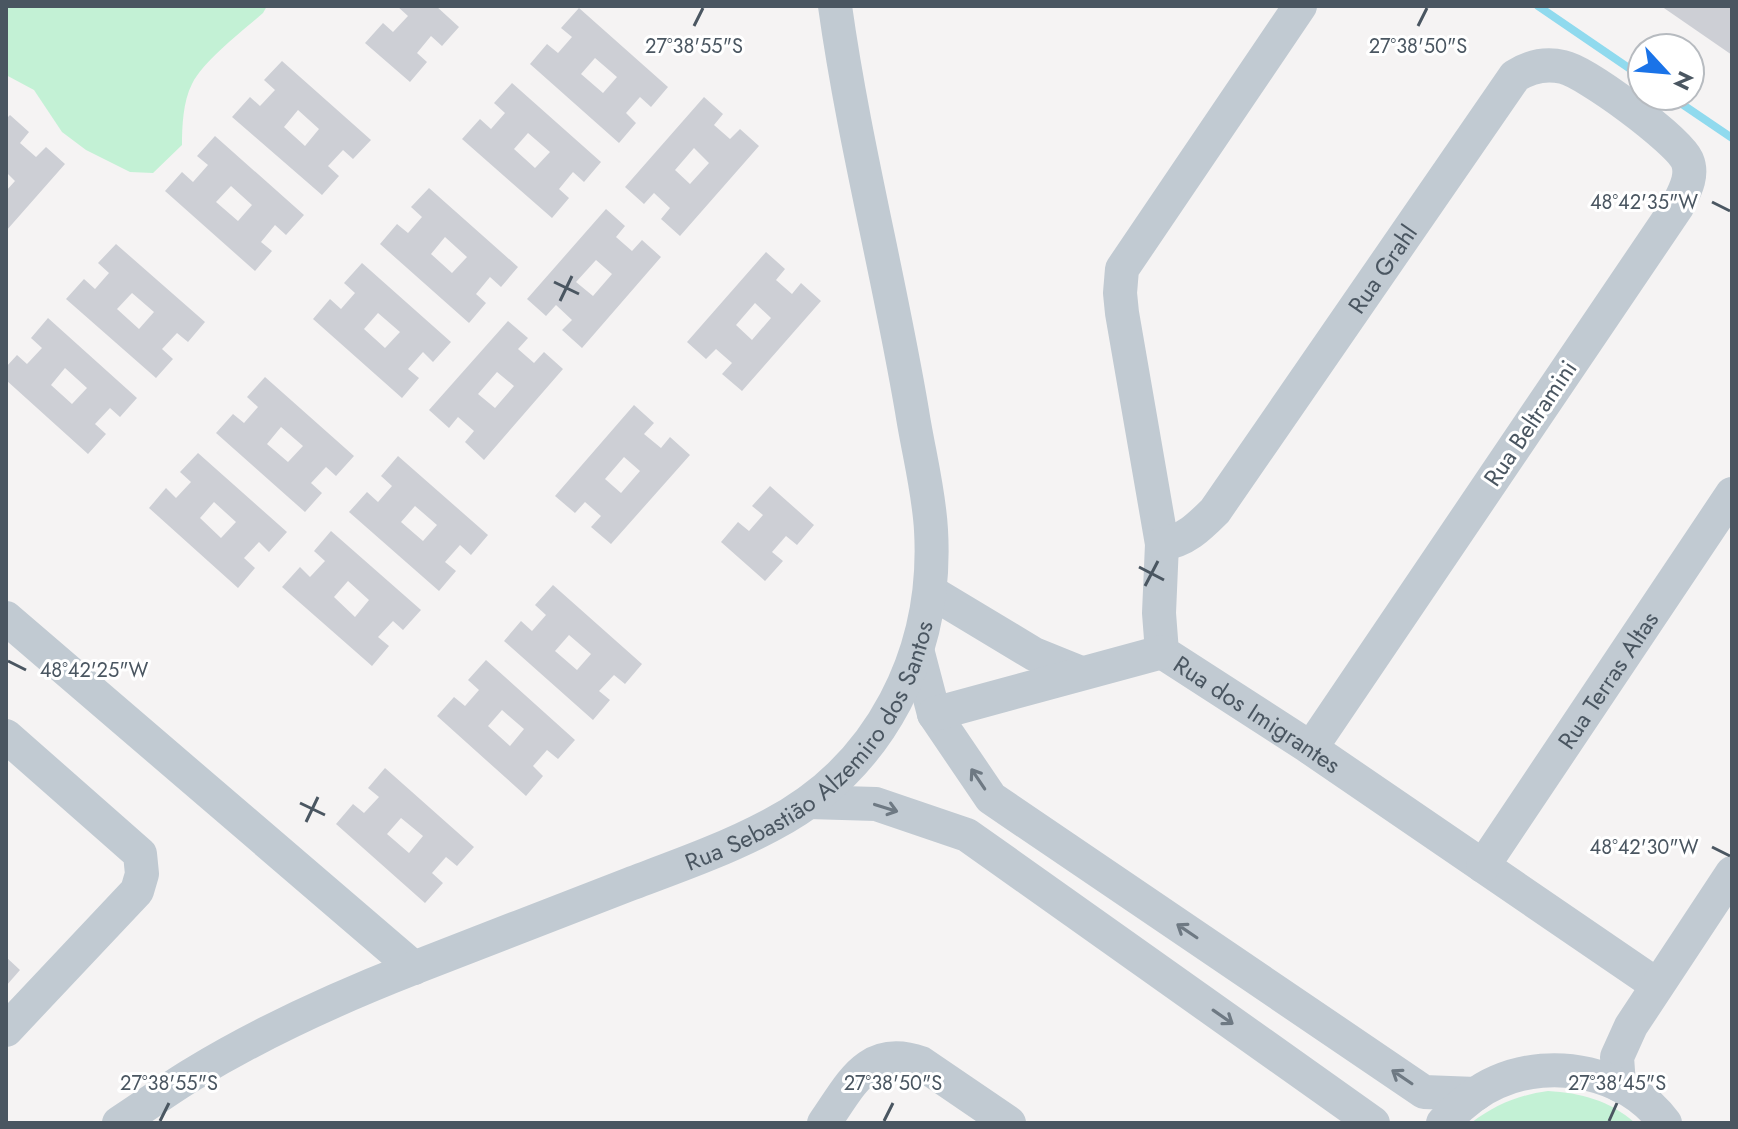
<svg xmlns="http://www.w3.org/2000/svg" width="1738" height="1129" font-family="Jost,sans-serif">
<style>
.green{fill:#c3f1d5}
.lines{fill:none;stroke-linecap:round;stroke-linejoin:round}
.stream{stroke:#90daee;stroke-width:8}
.building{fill:#cdcfd5;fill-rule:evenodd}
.minor{stroke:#c1cad2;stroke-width:34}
.oneway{stroke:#6e7983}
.ticks{fill:none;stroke:#4a5661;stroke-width:3}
.labels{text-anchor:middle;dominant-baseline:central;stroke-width:6;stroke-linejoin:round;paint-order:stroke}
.street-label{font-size:24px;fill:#4a5661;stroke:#fff}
.ticks-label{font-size:20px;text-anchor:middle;fill:#4a5661;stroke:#fff;stroke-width:6;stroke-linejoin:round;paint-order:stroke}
</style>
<rect width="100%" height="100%" fill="#f5f3f3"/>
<path class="green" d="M6 6H267L263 13C243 31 204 60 192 84 183 101 182 127 182 145L153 173 130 172 86 150 62 132 34 90 6 75Z
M1548 1091C1581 1093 1609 1100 1635 1123H1471C1495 1105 1518 1095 1548 1091Z"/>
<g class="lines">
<path class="stream" d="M1538 6 1642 77
M1670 96 1732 138"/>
</g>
<path class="building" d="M397 6H436L459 27 442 46 431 36 417 53 427 62 410 82 365 43 383 23 393 32 408 16Z
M1661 6H1732V55Z
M579 8 668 87 651 107 640 97 626 113 636 123 619 143 530 64 547 44 558 53 572 37 561 28ZM595 58 617 77 603 93 581 74Z
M282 61 371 140 353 159 343 150 328 166 339 176 322 195 232 117 250 97 260 106 275 90 264 80ZM298 110 319 129 305 146 284 127Z
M512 83 601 162 584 182 573 172 559 189 569 198 552 218 462 139 480 119 491 129 505 113 494 103ZM528 133 550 152 535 168 514 149Z
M704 97 723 114 714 125 730 139 740 129 759 146 680 236 661 219 670 208 654 193 644 204 625 187ZM694 148 709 163 690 184 675 170Z
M10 115 29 132 20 143 36 157 46 147 65 164 6 231V191L15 181 6 172V119Z
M215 136 304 215 286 235 275 225 261 242 272 251 255 271 165 191 182 172 193 182 208 165 197 156ZM231 186 252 205 238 221 216 202Z
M429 188 518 267 501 287 490 277 476 294 486 303 469 323 380 244 397 224 408 233 422 217 411 207ZM445 237 467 257 452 273 431 254Z
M606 209 625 226 616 237 632 251 642 240 661 257 582 348 562 330 572 320 556 305 546 316 527 299ZM596 260 612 274 593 296 576 282Z
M116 244 205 322 188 342 177 333 162 349 173 359 156 378 66 299 84 279 95 289 109 273 98 263ZM132 293 154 312 139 329 117 309Z
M766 252 785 269 776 280 792 294 801 283 821 301 742 391 722 374 732 363 716 349 706 359 687 342ZM755 303 771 318 752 340 736 325Z
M362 263 451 342 433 362 423 352 408 369 419 378 402 398 313 319 330 299 341 309 355 293 344 283ZM378 313 400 332 385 348 364 329Z
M48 318 137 398 120 417 110 408 95 424 106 434 88 454 6 380V367L17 355 27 364 42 348 31 338ZM65 368 87 388 72 404 51 385Z
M508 321 528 338 518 349 534 363 544 352 563 369 484 460 465 442 474 431 458 417 449 428 429 410ZM497 372 514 386 495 408 478 394Z
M265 377 354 456 336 476 326 467 311 483 322 493 305 512 216 433 233 414 244 423 258 407 247 397ZM281 427 303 446 288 462 267 444Z
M634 405 654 423 644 434 661 448 670 437 690 455 611 544 591 527 601 516 585 502 575 513 555 496ZM624 457 640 471 621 493 605 479Z
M198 453 287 532 269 552 259 542 244 558 255 568 238 588 149 508 166 488 176 498 191 482 180 472ZM214 502 236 522 221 538 200 518Z
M398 456 488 535 471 555 460 545 445 562 456 571 439 591 349 512 367 492 378 502 392 486 381 476ZM415 506 437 525 423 541 401 522Z
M770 486 814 525 797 545 786 536 772 552 783 561 765 581 721 542 738 522 749 531 763 515 752 506Z
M331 531 421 610 403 630 393 621 378 637 389 646 372 666 282 587 300 567 310 577 325 561 314 551ZM348 581 369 600 355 617 334 597Z
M553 585 642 664 625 684 614 675 599 691 610 700 593 720 504 641 521 621 532 631 546 615 535 605ZM569 635 591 654 577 670 555 651Z
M486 660 575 740 558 759 547 750 533 766 543 776 526 796 437 716 454 697 465 706 479 690 468 680ZM502 710 524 729 510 746 488 726Z
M385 768 474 847 457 866 446 857 432 873 443 883 425 903 336 824 353 804 364 813 379 797 368 788ZM401 818 423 836 409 853 387 834Z
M6 957 20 970 6 986Z"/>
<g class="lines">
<g class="minor">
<path id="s1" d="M1300 6 1122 269 1120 293 1122 313 1162 544 1159 613 1162 652 1306 745 1657 985"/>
<path id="s2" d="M1162 544C1185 541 1199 527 1215 511L1515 76C1529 67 1546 63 1563 67 1586 72 1677 139 1687 160 1694 176 1684 192 1677 207L1311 748"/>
<path d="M931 592 1034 654 1081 673"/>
<path d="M6 618 414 968"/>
<path d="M918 653 934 714 991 798 1424 1092 1476 1094"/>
<path d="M934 714 1162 652"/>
<path d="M6 736 140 854 142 874 137 891 6 1030"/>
<path d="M809 802 876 804 967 835 1373 1123"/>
<path id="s3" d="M1483 866 1732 494"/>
<path d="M1619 1085 1617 1057 1631 1026 1732 873"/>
<path id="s4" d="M119 1123C144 1107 168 1089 193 1074 262 1032 337 998 411 969 484 940 557 913 630 884 678 866 726 849 771 825 882 767 938 652 931 530 929 491 918 450 912 411 889 275 854 142 835 6"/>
<path d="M824 1123C851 1085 867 1044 921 1063L1009 1123"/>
<path d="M1443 1123C1459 1106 1476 1091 1497 1082 1553 1057 1628 1072 1665 1123"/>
</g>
</g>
<defs><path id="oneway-shaft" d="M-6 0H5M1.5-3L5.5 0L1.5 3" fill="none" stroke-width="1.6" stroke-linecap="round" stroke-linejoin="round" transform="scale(2)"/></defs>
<g class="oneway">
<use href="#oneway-shaft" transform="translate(978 779) rotate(-124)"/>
<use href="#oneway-shaft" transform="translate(886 808) rotate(17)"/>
<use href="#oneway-shaft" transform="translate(1187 931) rotate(-146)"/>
<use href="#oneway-shaft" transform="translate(1223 1017) rotate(35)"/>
<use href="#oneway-shaft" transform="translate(1402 1077) rotate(-146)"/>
</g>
<path class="ticks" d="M694 26 703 8M1418 26 1427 8M1712 202 1730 211M554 282 579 294M560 301 572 276M1139 567 1164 580M1145 586 1158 561M8 661 26 670M300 803 325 815M306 822 318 797M1712 847 1730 856M160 1121 169 1103M884 1121 893 1103M1609 1121 1617 1103"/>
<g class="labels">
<g class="street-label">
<text stroke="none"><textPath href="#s2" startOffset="358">Rua Grahl</textPath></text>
<text transform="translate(1530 423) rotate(-56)">Rua Beltramini</text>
<text stroke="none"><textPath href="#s3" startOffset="224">Rua Terras Altas</textPath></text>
<text stroke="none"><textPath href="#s1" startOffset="818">Rua dos Imigrantes</textPath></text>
<text stroke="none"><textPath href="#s4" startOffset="804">Rua Sebastião Alzemiro dos Santos</textPath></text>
</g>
</g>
<g class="ticks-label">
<text x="694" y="53">27°38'55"S</text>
<text x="1418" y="53">27°38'50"S</text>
<text x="1644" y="209">48°42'35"W</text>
<text x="94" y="677">48°42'25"W</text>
<text x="1644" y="854">48°42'30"W</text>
<text x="169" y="1090">27°38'55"S</text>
<text x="893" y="1090">27°38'50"S</text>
<text x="1617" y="1090">27°38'45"S</text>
</g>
<rect width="1738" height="1129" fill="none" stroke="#4a5661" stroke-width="16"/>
<g transform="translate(1666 72) rotate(116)"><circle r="38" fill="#ffffff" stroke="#b7bbc0" stroke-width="2"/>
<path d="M0-6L14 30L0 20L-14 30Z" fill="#1a73e8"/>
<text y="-12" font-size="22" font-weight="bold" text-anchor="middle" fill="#4a5661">N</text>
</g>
</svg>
